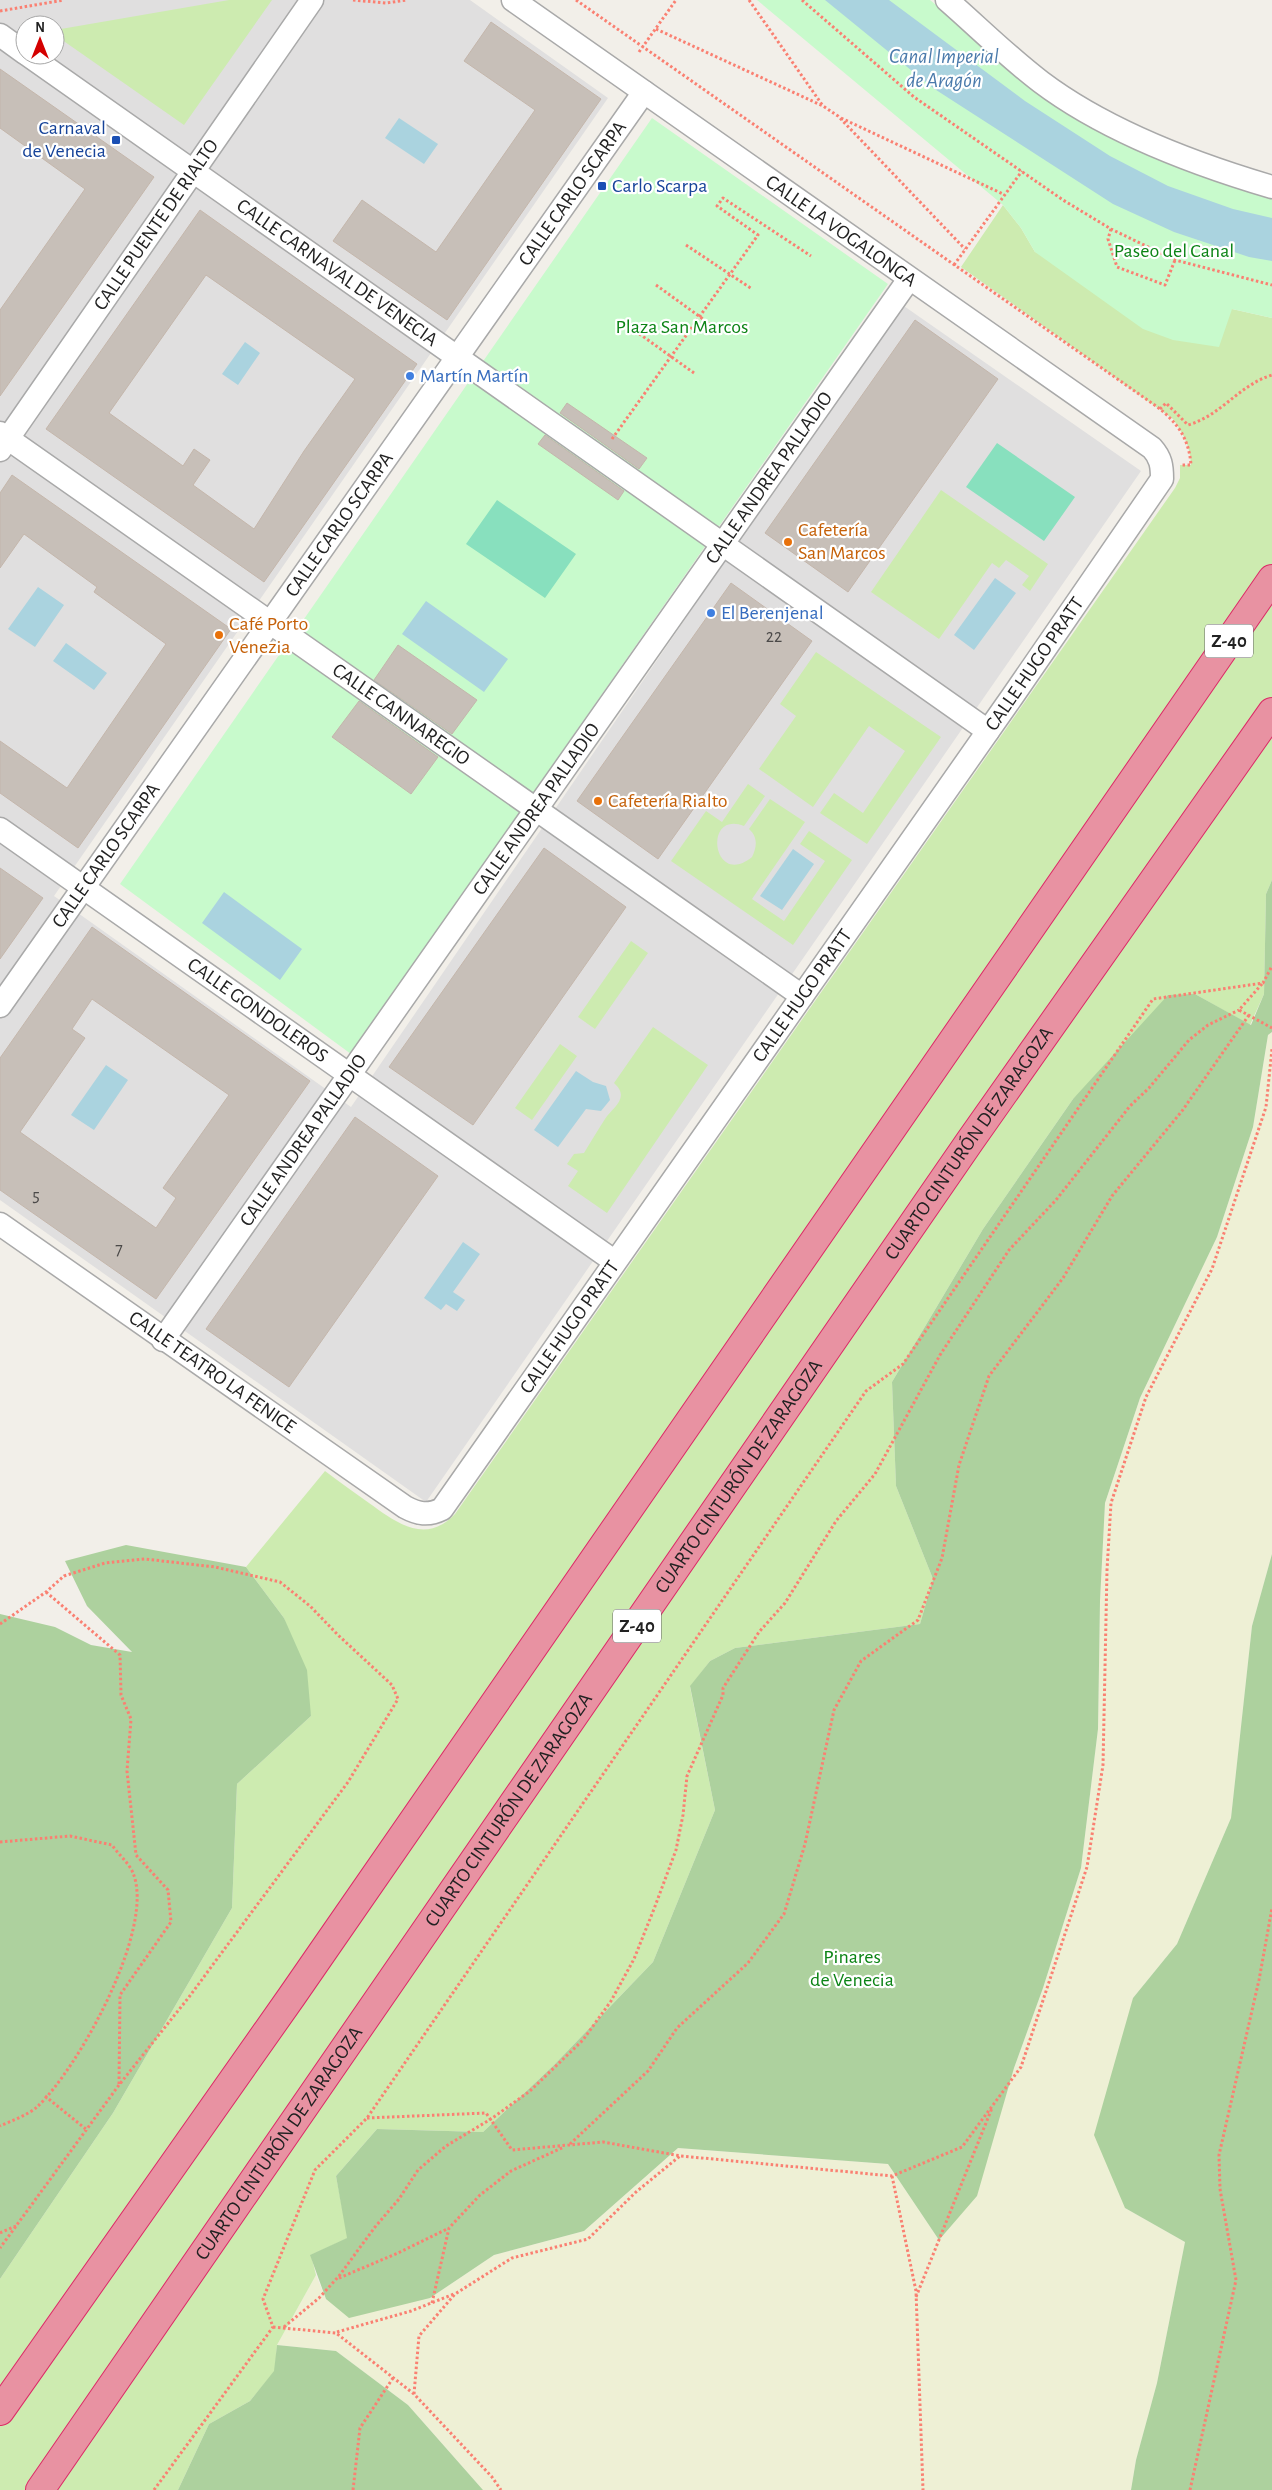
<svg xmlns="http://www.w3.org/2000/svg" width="1272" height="2490" font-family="'Alegreya Sans',sans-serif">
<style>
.residential{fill:#e0dfdf;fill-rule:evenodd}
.farmland{fill:#eef0d5}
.grass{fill:#cdebb0}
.forest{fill:#add19e}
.park{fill:#c8facc}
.pitch{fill:#88e0be}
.water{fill:#aad3df}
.building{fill:#c7bfb8;stroke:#c4b6ab;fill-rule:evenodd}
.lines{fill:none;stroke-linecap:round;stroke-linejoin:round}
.street-casing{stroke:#a9a9a9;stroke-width:25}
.highway-casing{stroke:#dc2a67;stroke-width:30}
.path{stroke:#fa8072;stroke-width:3;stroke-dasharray:2.5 2.5;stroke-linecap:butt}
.street{stroke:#fff;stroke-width:22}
.highway{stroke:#e892a2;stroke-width:28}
.transit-dot{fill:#1a4fb4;stroke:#fff;stroke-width:2}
.shop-dot{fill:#3f7fe0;stroke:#fff;stroke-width:2}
.food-dot{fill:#e8710a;stroke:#fff;stroke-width:2}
.labels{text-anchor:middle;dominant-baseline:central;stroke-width:4.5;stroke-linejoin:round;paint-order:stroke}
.number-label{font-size:18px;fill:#4b4948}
.shield{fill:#fff;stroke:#646464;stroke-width:1}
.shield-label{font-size:19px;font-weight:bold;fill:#222}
.transit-label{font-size:20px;fill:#164399;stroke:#fff;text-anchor:end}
.street-label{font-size:20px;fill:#222;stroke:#fff}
.park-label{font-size:20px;fill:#0c8416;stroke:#fff}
.shop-label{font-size:20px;fill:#366cbe;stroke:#fff;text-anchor:start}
.food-label{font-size:20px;fill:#c56008;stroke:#fff;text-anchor:start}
.water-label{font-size:21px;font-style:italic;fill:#4a7aab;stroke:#fff}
</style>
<rect width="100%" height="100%" fill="#f2efe9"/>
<path class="residential" d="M0 0H470L608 98 54 896 351 1107 901 304 1141 471 426 1502 0 1200ZM25 25H55V55H25Z"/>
<path class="farmland" d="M1272 1032V1554L1252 1626 1231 1818 1177 1944 1133 1998 1125 2208 1185 2242 1157 2383 1136 2460 1131 2490H483L408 2405 336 2351 277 2345 316 2275 326 2299 430 2298 494 2255 584 2231 678 2148 888 2164 939 2240 1014 2068 1043 1988 1081 1868 1098 1729 1100 1601 1105 1503 1140 1398 1217 1237 1253 1127 1268 1035Z"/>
<path class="grass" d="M229 0H272L184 125 55 35V30Z
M1003 205 1021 228 1035 252 1232 309 1272 318V880L1266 894 1264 994 1250 1025 1195 994 1073 1099 983 1229 892 1382 896 1486 933 1579 920 1624 735 1648 710 1661 690 1687 715 1810 653 1962 554 2065 483 2132 377 2129 336 2176 348 2238 311 2255 316 2275 277 2345 275 2371 250 2401 209 2424 178 2490H0V2279L113 2113 232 1908 237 1784 311 1716 284 1618 246 1567 325 1471C339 1482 354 1492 369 1503 397 1523 425 1545 455 1514L1175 488 1180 478V465H1191C1190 446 1184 435 1173 419L961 267Z
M941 490 1048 564 1030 591 1022 585 1029 576 1006 560 999 568 992 563 939 639 871 592Z
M816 652 941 737 867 844 820 813 834 793 863 813 905 751 869 726 813 807 759 769 796 716 780 704Z
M748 784 765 796 744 826C702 810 713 889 752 857 757 847 758 837 749 829L770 799 805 822 752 899 784 921 825 861 800 844 809 831 852 860 793 945 671 861 706 811 722 822Z
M631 941 648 953 595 1029 578 1017Z
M653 1027 708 1065 607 1213 568 1186 578 1171 567 1164 574 1154 584 1153C591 1141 598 1130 605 1119 612 1108 631 1098 614 1083Z
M560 1044 577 1056 532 1120 515 1108Z"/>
<path class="forest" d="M1272 880V1032L1268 1035 1253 1127 1217 1237 1140 1398 1105 1503 1100 1601 1098 1729 1081 1868 1043 1988 1014 2068 977 2196 939 2240 888 2164 678 2148 584 2231 494 2255 430 2298 349 2318 326 2299 310 2255 347 2238 336 2176 377 2129 483 2132 554 2065 653 1962 715 1810 690 1686 710 1661 735 1648 920 1624 933 1579 896 1486 892 1382 983 1229 1073 1099 1168 995 1195 994 1251 1025 1264 994 1266 894Z
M126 1545 246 1567 284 1618 307 1670 311 1716 237 1784 232 1908 113 2113 0 2279V1614L55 1627 91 1645 132 1652 87 1606 65 1561Z
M1272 1554V2490H1131L1136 2460 1157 2383 1185 2242 1125 2208 1094 2135 1133 1998 1177 1944 1231 1818 1252 1626Z
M277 2345 336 2351 408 2405 483 2490H178L209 2424 250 2401 274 2371Z"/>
<path class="park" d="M757 0H930L1030 82 1272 196V318L1232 309 1219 347 1173 340 1143 329 1035 252 1021 228 1003 205Z
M652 118 888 284 351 1054 120 884Z"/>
<path class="pitch" d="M997 443 1075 497 1044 541 966 487Z
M497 500 576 554 545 598 466 544Z"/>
<path class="water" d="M825 0H889L1025 101 1110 156 1168 186 1233 209 1272 218V261L1249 257 1174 232 1113 204 933 88Z
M399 118 438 144 424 164 385 138Z
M245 342 260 353 238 385 222 374Z
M995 578 1016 593 974 650 954 635Z
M38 587 64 605 35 647 8 629Z
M426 601 508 659 484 692 402 634Z
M66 643 107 673 94 690 53 661Z
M793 849 814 864 782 910 760 896Z
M224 892 302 949 280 980 202 923Z
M106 1065 128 1080 94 1130 71 1115Z
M576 1071 593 1082 606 1086 610 1100 601 1111 586 1109 558 1147 534 1130Z
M463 1242 480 1254 453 1292 465 1300 457 1311 446 1304 441 1310 424 1298Z"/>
<path class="building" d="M491 22 601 99 447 320 333 241 362 200 436 252 535 110 464 61Z
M0 69 154 177 0 396V310L85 189 0 128Z
M200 210 417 364 264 582 46 429ZM206 275 355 379 304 451 254 529 193 485 210 460 194 449 183 466 109 413Z
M915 320 998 379 848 592 765 533Z
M567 403 647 458 639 469 560 413Z
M545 435 624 491 618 500 538 444Z
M12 475 231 629 78 848 0 793V741L67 788 166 644 94 592 97 587 24 534 0 568V493Z
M731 583 812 641 658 859 577 801Z
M398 645 477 700 452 734 374 680Z
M359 701 438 757 411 794 332 737Z
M544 848 626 907 473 1125 389 1067Z
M0 868 43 898 0 959Z
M92 927 310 1081 156 1299 0 1190V1058ZM92 999 229 1095 163 1188 176 1198 156 1228 20 1132 85 1038 72 1029Z
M355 1117 438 1176 289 1387 206 1329Z"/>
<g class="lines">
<defs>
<g id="street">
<path d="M947 0C978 27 1008 57 1041 82 1106 131 1194 164 1272 187"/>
<path d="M0 35 25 53"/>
<path id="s1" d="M28 55 988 731"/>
<path id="s2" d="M0 433 802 996"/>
<path id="s3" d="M0 450 312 0"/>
<path id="s4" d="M0 829 614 1261"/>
<path id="s5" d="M0 1006 644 92"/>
<path id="s6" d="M0 1224 405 1507C418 1514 428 1516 442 1509L1012 697 1162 479C1162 466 1161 458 1152 448L513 0"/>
<path id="s7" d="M163 1340 909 279"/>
</g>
<g id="highway">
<path d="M0 2411 292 1996 1272 579"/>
<path id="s8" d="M40 2490 970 1141 1272 712"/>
</g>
</defs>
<use href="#street" class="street-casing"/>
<use href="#highway" class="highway-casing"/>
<path class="path" d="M353 0 386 3 407 0
M576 0 1156 406C1177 422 1189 438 1191 465H1181
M749 0 823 106
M802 0 914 97 1063 200 1111 229 1175 260 1272 285
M0 11 64 0
M656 29 823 106 838 116 965 249
M639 52 676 0
M841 118 1003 194
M1111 229 1108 239 1117 267 1165 285 1175 260
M686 245 752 289
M954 265 1022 171
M656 285 721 332
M627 325 694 373
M1160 409 1166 403 1188 425C1222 415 1239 385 1272 375
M612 439 758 235 717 206 723 198 811 256
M1262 984 1239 1010 1272 1028
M46 1592 120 1655 121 1695 131 1719 127 1771 136 1855 168 1890 171 1922 120 1995 119 2085
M0 1624 46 1592 64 1576 105 1563 145 1559 215 1567 280 1582 310 1606 338 1635 392 1685 398 1699 348 1782 189 1997 119 2085 0 2248
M0 1842 70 1836 112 1845C118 1854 129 1863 133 1873 156 1928 78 2069 37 2107 28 2115 11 2121 0 2126
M45 2096 87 2130
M367 2118 486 2113 512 2150 603 2142 681 2156 892 2176 962 2147 1021 2067 1087 1867 1103 1765 1107 1570 1111 1503 1146 1397 1212 1269 1266 1107 1272 1049
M570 2144 648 2071 677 2028 748 1963 784 1914 805 1844 834 1710 861 1661 918 1620 942 1558 959 1465 989 1376 1063 1278 1112 1196 1182 1111 1249 1015
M892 2176 916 2291 923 2490
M0 2233 16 2226
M339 2278 398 2253 449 2228
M916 2297 992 2108
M432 2303 449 2228 480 2195 511 2171 564 2147
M273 2327 336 2333 414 2394 492 2477 501 2490
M284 2327 319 2298 339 2276 375 2227 399 2199 418 2170 446 2146 491 2119 530 2091 583 2040 611 2001 634 1959 654 1909 676 1850 683 1815 687 1776 723 1695V1688L759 1632 785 1603 836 1521 875 1474 940 1355 1009 1250 1056 1200 1130 1106 1149 1088 1189 1040 1208 1025 1239 1010
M337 2332 411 2311 454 2294
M414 2394 419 2336 455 2294 512 2258 588 2239 636 2192 680 2156
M154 2490 273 2327 263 2299 315 2170 367 2118 866 1391 903 1364 1153 999 1263 983 1272 966
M353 2490 360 2428 393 2378
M1190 2490 1236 2280 1220 2189 1219 2155 1259 1980 1272 1908"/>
<use href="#street" class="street"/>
<use href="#highway" class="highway"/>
</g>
<g class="transit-dot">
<rect x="111" y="135" width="10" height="10" rx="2.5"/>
<rect x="597" y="181" width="10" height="10" rx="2.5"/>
</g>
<g class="shop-dot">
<circle cx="410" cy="376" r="5"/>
<circle cx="711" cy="613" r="5"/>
</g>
<g class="food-dot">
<circle cx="788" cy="542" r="5"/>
<circle cx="219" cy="635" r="5"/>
<circle cx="598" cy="801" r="5"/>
</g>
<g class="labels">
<g class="number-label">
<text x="774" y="637">22</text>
<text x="36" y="1196">5</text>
<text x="119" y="1250">7</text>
</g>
<g class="shield">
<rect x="1205" y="624.5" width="48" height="33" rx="4"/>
<rect x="613" y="1609.5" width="48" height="33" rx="4"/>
</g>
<g class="shield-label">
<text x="1229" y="641">Z-40</text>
<text x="637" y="1626">Z-40</text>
</g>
<g class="transit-label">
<text x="106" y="128">Carnaval<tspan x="106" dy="23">de Venecia</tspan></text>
<text x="612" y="186" text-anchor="start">Carlo Scarpa</text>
</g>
<g class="street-label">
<text stroke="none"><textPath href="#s5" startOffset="994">CALLE CARLO SCARPA</textPath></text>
<text stroke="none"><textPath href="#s3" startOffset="274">CALLE PUENTE DE RIALTO</textPath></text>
<text transform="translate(841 231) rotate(35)">CALLE LA VOGALONGA</text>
<text stroke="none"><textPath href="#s1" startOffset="378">CALLE CARNAVAL DE VENECIA</textPath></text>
<text stroke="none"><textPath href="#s7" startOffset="1054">CALLE ANDREA PALLADIO</textPath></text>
<text stroke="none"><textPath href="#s5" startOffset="589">CALLE CARLO SCARPA</textPath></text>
<text stroke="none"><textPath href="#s6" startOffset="1565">CALLE HUGO PRATT</textPath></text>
<text stroke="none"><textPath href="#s2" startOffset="490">CALLE CANNAREGIO</textPath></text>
<text stroke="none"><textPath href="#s7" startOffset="649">CALLE ANDREA PALLADIO</textPath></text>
<text stroke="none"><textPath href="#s5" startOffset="184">CALLE CARLO SCARPA</textPath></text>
<text stroke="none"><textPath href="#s6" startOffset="1160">CALLE HUGO PRATT</textPath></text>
<text stroke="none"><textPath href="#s4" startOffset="315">CALLE GONDOLEROS</textPath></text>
<text stroke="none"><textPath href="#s7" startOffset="244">CALLE ANDREA PALLADIO</textPath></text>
<text stroke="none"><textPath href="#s8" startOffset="1636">CUARTO CINTURÓN DE ZARAGOZA</textPath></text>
<text stroke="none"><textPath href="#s6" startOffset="755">CALLE HUGO PRATT</textPath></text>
<text stroke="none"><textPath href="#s6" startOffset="259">CALLE TEATRO LA FENICE</textPath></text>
<text stroke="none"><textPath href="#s8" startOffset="1231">CUARTO CINTURÓN DE ZARAGOZA</textPath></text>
<text stroke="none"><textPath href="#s8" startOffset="826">CUARTO CINTURÓN DE ZARAGOZA</textPath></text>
<text stroke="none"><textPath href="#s8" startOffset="421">CUARTO CINTURÓN DE ZARAGOZA</textPath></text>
</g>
<g class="park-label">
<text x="1174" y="251">Paseo del Canal</text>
<text x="682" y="327">Plaza San Marcos</text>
<text x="852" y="1957">Pinares<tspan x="852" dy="23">de Venecia</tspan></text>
</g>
<g class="shop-label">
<text x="420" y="376">Martín Martín</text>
<text x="721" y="613">El Berenjenal</text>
</g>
<g class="food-label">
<text x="798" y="530">Cafetería<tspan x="798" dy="23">San Marcos</tspan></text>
<text x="229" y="624">Café Porto<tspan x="229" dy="23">Venezia</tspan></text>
<text x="608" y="801">Cafetería Rialto</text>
</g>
<g class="water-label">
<text x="944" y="56">Canal Imperial<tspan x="944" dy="24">de Aragón</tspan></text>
</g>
</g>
<g transform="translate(40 40)"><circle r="24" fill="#ffffff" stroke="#a7a7a7"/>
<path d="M0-4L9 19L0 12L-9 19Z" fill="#d40000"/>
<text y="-8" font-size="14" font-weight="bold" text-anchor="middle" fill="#222222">N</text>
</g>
</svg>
